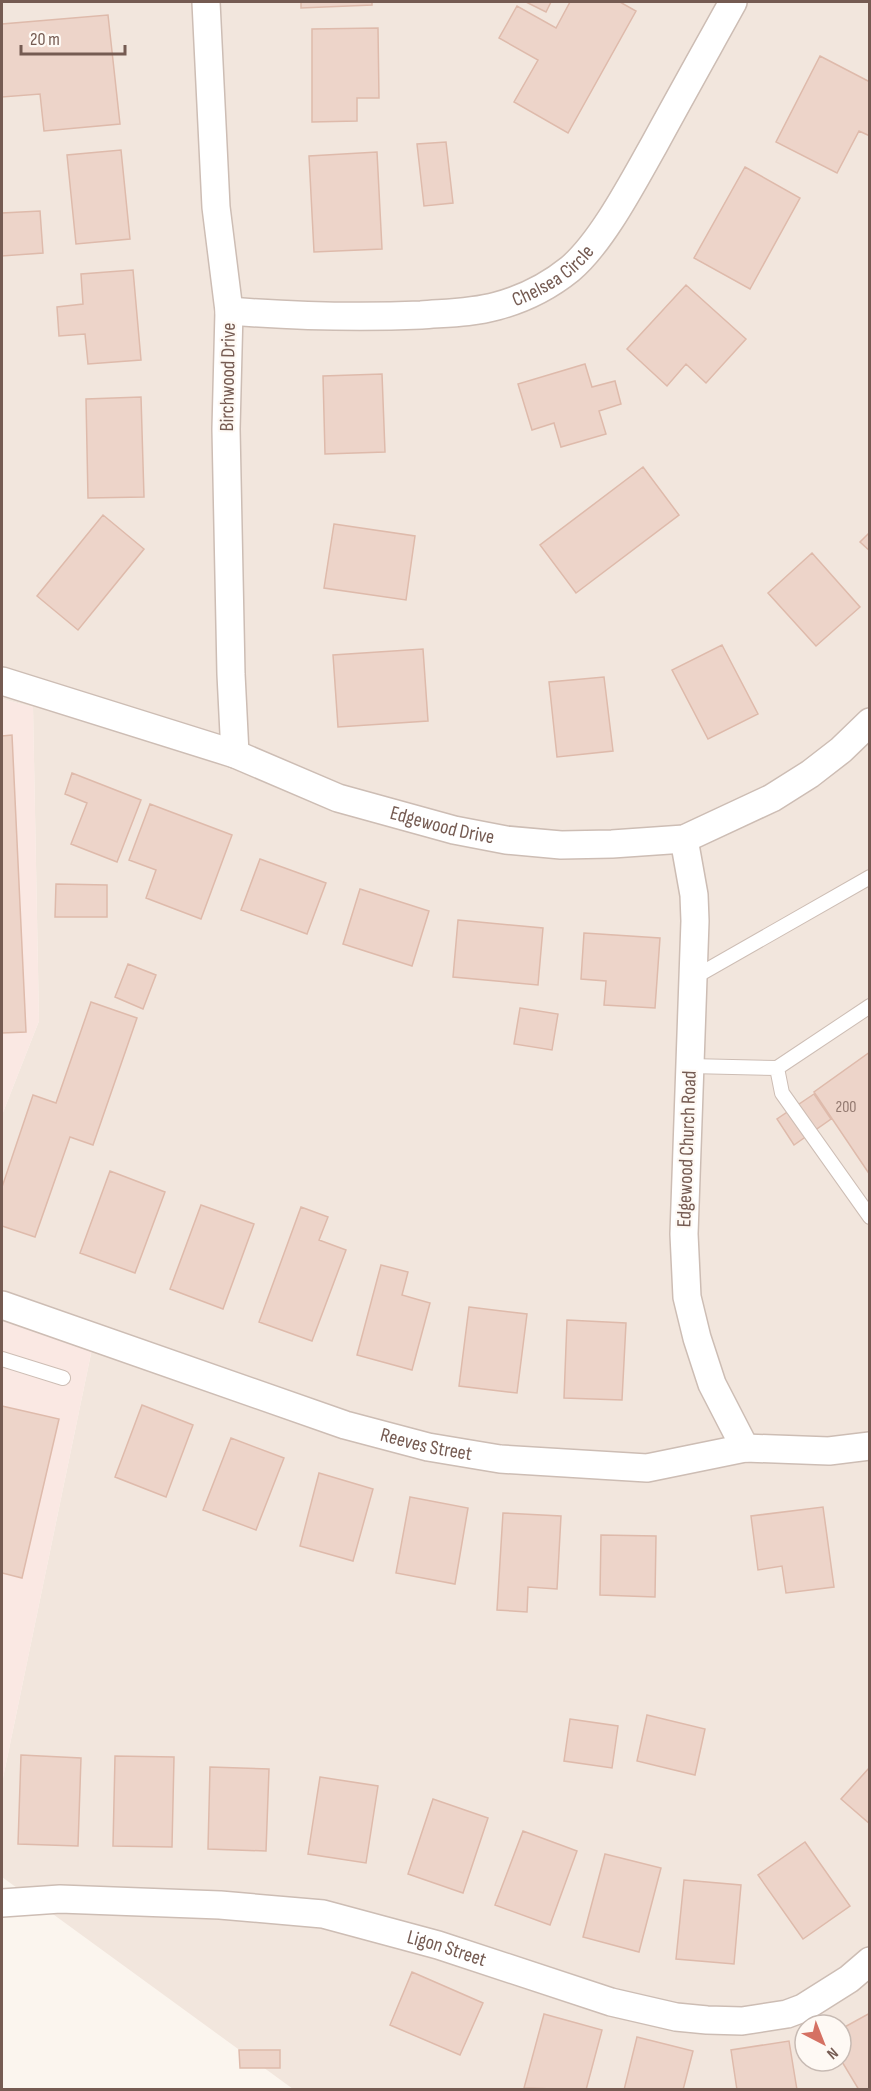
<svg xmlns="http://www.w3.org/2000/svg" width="871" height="2091" font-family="'Sofia Sans Condensed',sans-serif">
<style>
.residential{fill:#f2e6dd;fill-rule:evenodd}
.commercial{fill:#fae8e3}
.building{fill:#edd4c9;stroke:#debaab;stroke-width:1.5}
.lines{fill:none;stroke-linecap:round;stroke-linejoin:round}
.lane-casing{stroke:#cdbdb4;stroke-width:16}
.street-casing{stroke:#cdbdb4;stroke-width:30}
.lane{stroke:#fff;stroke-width:14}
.street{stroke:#fff;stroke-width:27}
.labels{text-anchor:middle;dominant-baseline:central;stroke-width:4.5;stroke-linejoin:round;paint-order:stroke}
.number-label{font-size:16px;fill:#937970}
.street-label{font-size:20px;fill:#755b52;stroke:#fef9f4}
</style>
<rect width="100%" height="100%" fill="#fbf5ee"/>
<path class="residential" d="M2 2H869V2089H293L2 1877V1783L93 1344 2 1289V1115L39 1021 33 707 2 699ZM805 2025H841V2061H805Z"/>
<path class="commercial" d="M2 699 33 707 39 1021 2 1115Z
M2 1289 93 1344 2 1783Z"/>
<path class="building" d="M301 2H372V5L301 8Z
M526 2H551L546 12Z
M570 2H620L636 11 568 133 514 102 538 60 499 38 517 6 556 28Z
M108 15 120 124 44 131 40 94 2 97V24Z
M378 28 379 98H357V121L312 122V29Z
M820 56 870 82V136L859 131 837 173 776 142Z
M446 142 453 203 424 206 417 144Z
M121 150 130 239 76 244 67 155Z
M377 152 382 249 314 252 309 156Z
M745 167 800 198 750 289 694 258Z
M40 211 43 253 2 256V213Z
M133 270 141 360 88 364 85 334 59 336 57 307 83 304 81 274Z
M686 285 746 339 706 383 686 364 667 386 627 349Z
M585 364 592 387 615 381 621 404 599 411 606 434 561 447 554 423 532 430 518 384Z
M382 374 385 452 325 454 323 376Z
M141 397 144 497 88 498 86 399Z
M643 467 679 515 576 593 540 545Z
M103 515 144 549 78 630 37 596Z
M334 524 415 536 406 600 324 588Z
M870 532V551L860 542Z
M812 553 860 607 816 646 768 593Z
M722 645 758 714 708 739 672 670Z
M423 649 428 721 338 727 333 655Z
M604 677 613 751 557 757 549 682Z
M12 735 26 1032 2 1033V736Z
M72 773 141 800 117 862 71 844 87 803 65 794Z
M150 804 232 835 201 919 146 898 156 870 129 860Z
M260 859 326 883 307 934 241 910Z
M56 884 107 885V917H55Z
M360 889 429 911 412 966 343 944Z
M458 920 543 928 538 985 453 977Z
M584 933 660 938 655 1008 604 1005 606 981 581 979Z
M128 964 156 975 143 1009 115 997Z
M91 1002 137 1018 93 1145 70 1137 35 1237 2 1226V1187L33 1095 56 1103Z
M520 1008 558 1014 552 1050 514 1044Z
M870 1052V1175L814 1092Z
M814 1094 831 1119 794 1145 777 1119Z
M110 1171 165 1192 135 1273 80 1253Z
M201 1205 254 1224 223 1309 170 1289Z
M301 1207 328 1217 319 1240 346 1250 312 1341 259 1322Z
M381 1265 408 1272 402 1295 430 1303 412 1370 357 1355Z
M469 1307 527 1314 517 1393 459 1386Z
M567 1320 626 1323 622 1400 564 1398Z
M142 1405 193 1425 166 1497 115 1477Z
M2 1406 59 1419 22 1578 2 1573Z
M231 1438 284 1458 256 1530 203 1510Z
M319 1473 373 1489 353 1561 300 1546Z
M410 1497 468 1508 455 1584 396 1573Z
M823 1507 834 1587 786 1593 782 1566 758 1570 751 1516Z
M503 1513 561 1516 557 1589 528 1587 527 1612 497 1610Z
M601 1535 656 1536 655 1597 600 1595Z
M647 1715 705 1729 695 1775 637 1761Z
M570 1719 618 1726 612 1768 564 1761Z
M21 1755 81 1758 78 1846 18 1844Z
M115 1756 174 1757 172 1847 113 1846Z
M210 1767 269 1769 266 1851 208 1849Z
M870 1767V1824L841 1799Z
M320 1777 378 1786 366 1863 308 1854Z
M433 1799 488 1818 463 1893 408 1874Z
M523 1831 577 1851 550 1925 495 1905Z
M805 1842 850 1906 803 1939 758 1875Z
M605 1854 661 1868 639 1952 583 1937Z
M684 1880 741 1885 734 1964 676 1959Z
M412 1972 483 2003 460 2055 390 2025Z
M870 2013V2090H859L841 2060V2029Z
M544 2014 602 2030 586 2090 524 2088Z
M637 2037 693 2051 683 2090H624Z
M789 2041 797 2090H737L731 2050Z
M239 2050H280V2068H240Z"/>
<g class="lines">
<defs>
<path id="lane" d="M693 978 870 877
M690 1066 777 1068 870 1006
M777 1068 782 1093 870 1217
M2 1359 63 1378"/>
<g id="street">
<path d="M206 2 216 207 229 311 226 429 231 674 235 754"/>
<path id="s1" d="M229 311C293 316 356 318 421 315 446 313 472 313 497 306 523 299 549 286 570 269 602 242 633 182 654 145 680 97 707 49 733 2"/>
<path id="s2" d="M2 681 235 754 338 798 454 830 506 840 561 845 612 844 684 839 772 798 810 774 841 750 870 722"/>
<path d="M684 839 694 895 695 921 684 1234 687 1297 697 1338 712 1384 745 1448"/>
<path id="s3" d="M2 1305 345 1425 428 1447 500 1459 647 1468 745 1448 829 1451 870 1446"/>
<path id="s4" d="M2 1903 60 1899 220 1905 323 1914 438 1945 611 2002 676 2017 707 2020 742 2021 787 2014 803 2008 849 1979 870 1961"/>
</g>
</defs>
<use href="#lane" class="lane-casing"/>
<use href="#street" class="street-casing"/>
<use href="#lane" class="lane"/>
<use href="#street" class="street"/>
</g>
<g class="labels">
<g class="number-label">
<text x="846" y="1107">200</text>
</g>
<g class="street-label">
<text stroke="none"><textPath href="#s1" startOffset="333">Chelsea Circle</textPath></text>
<text transform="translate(228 377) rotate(-89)">Birchwood Drive</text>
<text stroke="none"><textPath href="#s2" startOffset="464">Edgewood Drive</textPath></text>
<text transform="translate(687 1149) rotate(-88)">Edgewood Church Road</text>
<text stroke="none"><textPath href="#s3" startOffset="447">Reeves Street</textPath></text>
<text stroke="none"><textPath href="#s4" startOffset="450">Ligon Street</textPath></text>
</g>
</g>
<rect width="871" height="2091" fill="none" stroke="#755b52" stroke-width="6"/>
<g transform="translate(823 2043) rotate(138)"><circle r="28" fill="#fef9f4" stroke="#c7bab3" stroke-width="1.5"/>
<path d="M0-4.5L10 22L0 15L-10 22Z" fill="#d57163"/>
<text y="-9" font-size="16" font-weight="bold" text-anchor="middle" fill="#755b52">N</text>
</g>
<path d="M21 45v9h104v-9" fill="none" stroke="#755b52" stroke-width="3"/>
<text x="30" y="45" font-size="18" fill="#755b52" stroke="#fef9f4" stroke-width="4.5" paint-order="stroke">20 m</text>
</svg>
